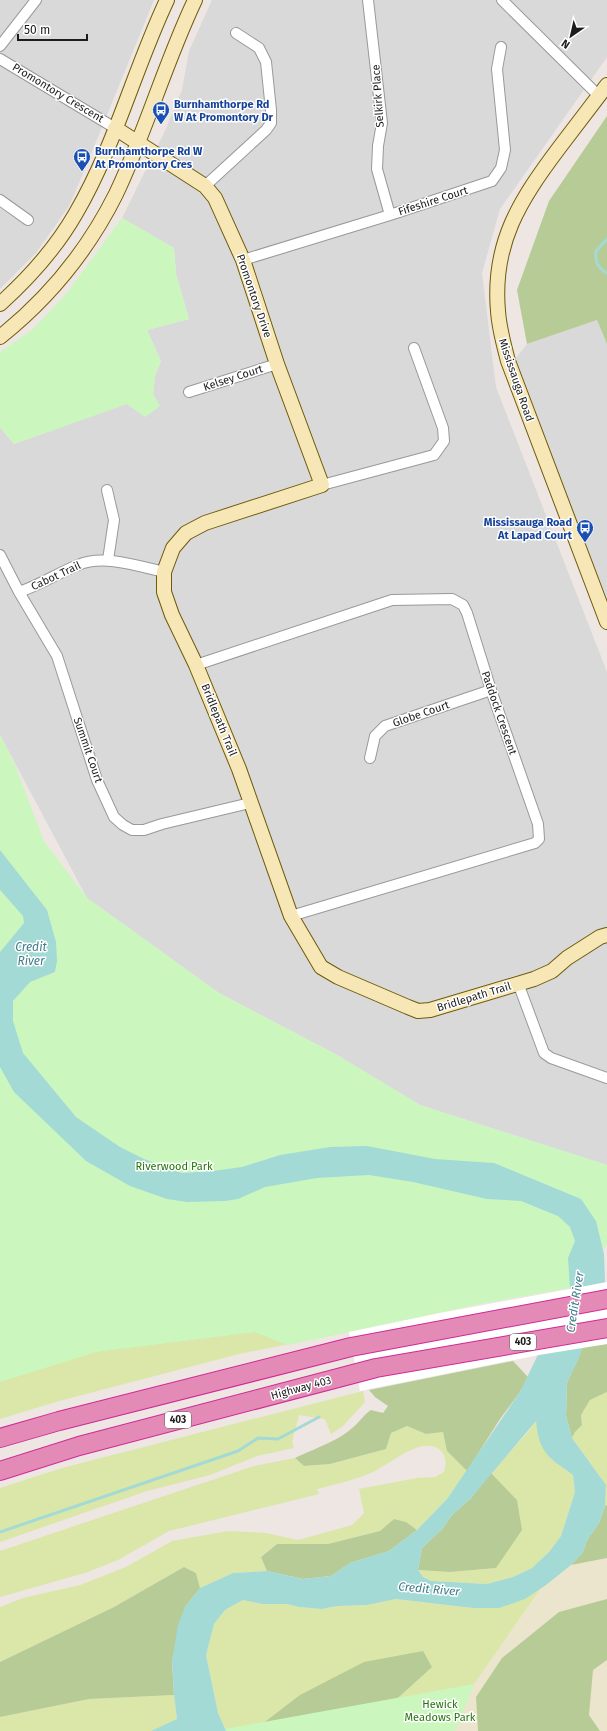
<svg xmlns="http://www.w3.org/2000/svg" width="607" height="1731" font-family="'Fira Sans',sans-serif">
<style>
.residential{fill:#dad9d9}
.farmland{fill:#ece5cd}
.grass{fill:#dae7a8}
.forest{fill:#b7cb97}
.park{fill:#cbf7bf}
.water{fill:#a3dad5;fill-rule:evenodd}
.pier{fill:#fff}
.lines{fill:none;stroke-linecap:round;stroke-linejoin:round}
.stream{stroke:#a3dad5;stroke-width:3}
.street-casing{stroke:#999;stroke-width:12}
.secondary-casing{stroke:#6e5a08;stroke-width:16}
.highway-casing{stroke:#d12996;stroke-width:20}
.street{stroke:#fff;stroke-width:10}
.secondary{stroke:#f7e6b6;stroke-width:14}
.highway{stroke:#e38bb6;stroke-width:18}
.labels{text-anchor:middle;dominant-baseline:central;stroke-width:3;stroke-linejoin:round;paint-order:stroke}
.shield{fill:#fff;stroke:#606060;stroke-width:1}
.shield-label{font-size:10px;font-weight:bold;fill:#1c1c1c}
.street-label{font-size:11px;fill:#1c1c1c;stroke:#fff}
.transit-label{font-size:11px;font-weight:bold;fill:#164399;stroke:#fff;text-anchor:start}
.park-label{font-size:11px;fill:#25750e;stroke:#fff}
.water-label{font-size:12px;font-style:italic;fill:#407b8a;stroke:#fff}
</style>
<rect width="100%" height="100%" fill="#ede6e2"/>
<path class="residential" d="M0 0H154L82 176 69 206 36 253 0 289Z
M212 0H607V57L500 209 482 273 496 387 607 672V1165L420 1105 337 1055 219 993 87 898 0 735V427L14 444 153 394 155 376 161 361 147 330 189 319 176 274 174 248 122 218 164 133 182 90 189 51Z
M597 320 607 344V598L512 363 527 344Z"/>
<path class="farmland" d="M607 1558V1731H455L474 1684 541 1588 571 1565Z"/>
<path class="grass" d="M136 1324 349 1332 239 1354 59 1401 0 1419V1361Z
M363 1391 365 1402 342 1427 331 1434 325 1419 299 1415 292 1442 294 1448 257 1456 210 1475 147 1491 0 1542V1488L62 1468Z
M607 1392V1505L605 1506 606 1485 572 1438 575 1432 582 1425 581 1415 590 1400Z
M536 1420C539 1451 549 1458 573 1475L575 1492 561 1536 549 1552 532 1568 513 1577 487 1584 431 1581 423 1577 418 1570 450 1572 496 1568 517 1500 491 1473 528 1432Z
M407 1426 426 1434 443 1432 447 1451 467 1471 447 1499 417 1530 406 1522 394 1519 380 1531 328 1544H277L261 1556 267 1571 233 1573 200 1588 196 1573 184 1567 114 1607 0 1662V1607L23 1598 80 1585 126 1567 172 1541 228 1531 266 1533 298 1540 352 1525 364 1513 359 1489 417 1478 435 1477 444 1472C446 1464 447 1456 440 1450 422 1435 390 1464 373 1472 356 1480 336 1484 317 1489L319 1494 169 1531 118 1560 85 1573 0 1597V1551L254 1466 295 1458 304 1466 330 1464 386 1449 391 1433Z
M541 1588 474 1684 455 1731H226L218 1713 206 1655 214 1624 225 1610 243 1600 262 1604H287L299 1607 322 1609 337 1606 367 1605 396 1599 473 1608 525 1599Z
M174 1695 177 1720 151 1731H0V1717L89 1699Z"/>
<path class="forest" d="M607 116V344L597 320 527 344 517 290 549 201Z
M607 1344V1392L590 1400 581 1415 582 1425 575 1432 572 1438 566 1416 567 1383 583 1347Z
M513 1361 528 1377 520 1392 500 1419 467 1471 447 1451 443 1432 426 1434 407 1426 391 1433 386 1449 330 1464 304 1466 295 1458C311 1450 338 1441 351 1429 359 1423 363 1415 371 1410L383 1413 388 1406 375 1397 369 1390Z
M491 1473 517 1500 522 1530 496 1568 450 1572 418 1570 422 1548 443 1528 452 1515 471 1498Z
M607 1505V1558L571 1565 583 1552 587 1540 599 1523 605 1506Z
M394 1519 406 1522 417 1530 389 1551 350 1563 331 1576 303 1579 267 1571 261 1557 277 1544H328L380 1531Z
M184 1567 196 1573 200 1588 185 1607 172 1661 174 1695 89 1699 0 1717V1662L114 1607Z
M607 1599V1660L593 1670 589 1715 600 1731H478L476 1697 502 1658 559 1612Z
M423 1651 432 1667 379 1715 253 1731 300 1695 364 1662Z"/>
<path class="park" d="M122 218 174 248 176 274 189 319 147 330 161 361 155 376 153 394 160 406 145 417 127 404 14 444 0 427V352L32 330 66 294Z
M0 735 15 765 44 841 87 898 219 993 337 1055 420 1105 607 1165V1245L570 1288 485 1303 287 1345 255 1332 96 1352 0 1382Z
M474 1684 455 1731H214Z"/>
<path class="water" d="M0 850 47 910 56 942 57 961 55 972 30 982 13 1001V1021L23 1053 76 1117 120 1147 144 1159 182 1173 213 1171 242 1167 280 1155 330 1147 367 1146 435 1159 494 1163 581 1199 596 1221 604 1254 605 1282 579 1358 567 1383 566 1416 572 1438 606 1485 605 1506 599 1523 587 1540 583 1552 571 1565 546 1585 525 1599 499 1608H473L396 1599 367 1605 337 1606 322 1609 299 1607 287 1604H262L243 1600 225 1610 214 1624 206 1655 218 1713 226 1731H151L177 1719 174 1695 172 1661 178 1625 185 1607 200 1588 233 1573 267 1571 303 1579 331 1576 350 1563 389 1551 417 1530 447 1499 520 1392 570 1288 568 1258 575 1241 570 1227 558 1216 521 1201 487 1199 413 1182 369 1175 317 1178 265 1187 238 1199 225 1201 187 1202 167 1199 130 1186 86 1161 14 1092 0 1067V952L24 923 23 916 0 890ZM536 1421C539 1453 548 1457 573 1475L575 1492 561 1536 549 1552 532 1568 513 1577 487 1584 431 1581 423 1577 418 1570 422 1548 443 1528 452 1515 471 1498Z"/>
<path class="pier" d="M607 1282V1344L539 1355 360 1391 349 1332 440 1313Z"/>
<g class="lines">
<path class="stream" d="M607 239 596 251C595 262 597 267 607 273
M0 1532 238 1451 258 1438 278 1439 319 1417"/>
<defs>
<path id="street" d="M368 0 382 123 378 146 377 169 390 215
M502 0 599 96
M0 46 36 0
M0 59 115 128
M205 186 266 130 271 123V110L266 62 259 48 236 33
M0 200 28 220
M243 260 390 215 492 181 501 168 505 150 497 69 501 47
M189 392 277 364
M322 485 434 455 444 441 443 428 414 348
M107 490 114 520 108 560
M0 555 19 592 57 656 97 780 114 817 123 825 132 830H144L162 824 250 803
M19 592C40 585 58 573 78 565 103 554 138 566 164 572
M196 665 392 600 452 599 463 605 467 613 491 690 538 824 539 839 535 843 291 916
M370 758 375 736 385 726 491 690
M518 983 544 1053 551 1058 607 1078"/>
<path id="secondary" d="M607 85C591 106 575 127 559 148 520 200 492 243 498 311 499 328 504 345 508 361L607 622
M115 128 205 186 215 198 243 260 277 364 322 485 205 523 186 533 173 548 164 572V592L172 615 196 665 239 769 291 916 321 967 338 977 408 1007 418 1011 430 1010 534 979 552 971 567 958 600 937 607 935
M0 304C30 277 56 248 76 213 115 146 134 70 167 0
M0 337C49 298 88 250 116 194 146 131 165 63 195 0"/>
<path id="highway" d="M0 1438 59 1421 351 1347 607 1299
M0 1471 79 1446 376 1368 607 1328"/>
</defs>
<use href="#street" class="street-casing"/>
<use href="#secondary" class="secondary-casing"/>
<use href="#highway" class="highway-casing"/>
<use href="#street" class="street"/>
<use href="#secondary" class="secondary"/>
<use href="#highway" class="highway"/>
</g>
<defs>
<symbol id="bus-pin" viewBox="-11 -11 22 30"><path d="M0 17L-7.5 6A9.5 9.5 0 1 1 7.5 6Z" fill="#1a4fb4" stroke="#fff"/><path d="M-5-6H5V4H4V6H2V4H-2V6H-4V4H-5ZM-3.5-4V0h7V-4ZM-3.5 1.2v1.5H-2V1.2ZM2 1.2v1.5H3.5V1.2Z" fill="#fff"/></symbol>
</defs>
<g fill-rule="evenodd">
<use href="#bus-pin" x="151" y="100" width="20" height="27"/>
<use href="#bus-pin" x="72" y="147" width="20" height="27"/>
<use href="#bus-pin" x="575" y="518" width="20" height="27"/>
</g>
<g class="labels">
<g class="shield">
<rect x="510" y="1334" width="26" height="16" rx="3"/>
<rect x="165" y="1412" width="26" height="16" rx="3"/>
</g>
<g class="shield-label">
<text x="523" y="1342">403</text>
<text x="178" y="1420">403</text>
</g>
<g class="street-label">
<text transform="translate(58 93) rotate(31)">Promontory Crescent</text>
<text transform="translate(378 96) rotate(-94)">Selkirk Place</text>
<text transform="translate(433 201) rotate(-18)">Fifeshire Court</text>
<text transform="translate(254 296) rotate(71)">Promontory Drive</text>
<text transform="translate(233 378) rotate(-18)">Kelsey Court</text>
<text transform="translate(516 380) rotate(71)">Mississauga Road</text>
<text transform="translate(56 576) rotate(-25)">Cabot Trail</text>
<text transform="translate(499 713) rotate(71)">Paddock Crescent</text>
<text transform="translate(421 714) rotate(-19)">Globe Court</text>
<text transform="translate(219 720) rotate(68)">Bridlepath Trail</text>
<text transform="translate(88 750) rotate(71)">Summit Court</text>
<text transform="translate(474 997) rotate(-17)">Bridlepath Trail</text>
<text transform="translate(301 1388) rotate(-15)">Highway 403</text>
</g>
<g class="transit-label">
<text x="174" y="104">Burnhamthorpe Rd<tspan x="174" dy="13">W At Promontory Dr</tspan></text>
<text x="95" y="151">Burnhamthorpe Rd W<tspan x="95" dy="13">At Promontory Cres</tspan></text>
<text x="572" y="522" text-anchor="end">Mississauga Road<tspan x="572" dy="13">At Lapad Court</tspan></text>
</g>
<g class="park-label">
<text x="174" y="1166">Riverwood Park</text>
<text x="440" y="1704">Hewick<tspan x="440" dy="13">Meadows Park</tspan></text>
</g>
<g class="water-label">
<text x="31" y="947">Credit<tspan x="31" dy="14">River</tspan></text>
<text transform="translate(575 1302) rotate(-81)">Credit River</text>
<text transform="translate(429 1589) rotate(5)">Credit River</text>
</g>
</g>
<g transform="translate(571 36) rotate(214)" stroke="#ffffff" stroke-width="3" paint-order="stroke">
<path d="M0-3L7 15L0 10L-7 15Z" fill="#1c1c1c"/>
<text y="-6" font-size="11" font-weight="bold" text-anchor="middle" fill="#1c1c1c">N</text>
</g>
<path d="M18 34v6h69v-6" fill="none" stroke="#1c1c1c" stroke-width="2"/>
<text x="24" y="34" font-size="12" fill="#1c1c1c" stroke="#ffffff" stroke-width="3" paint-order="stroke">50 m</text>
</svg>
